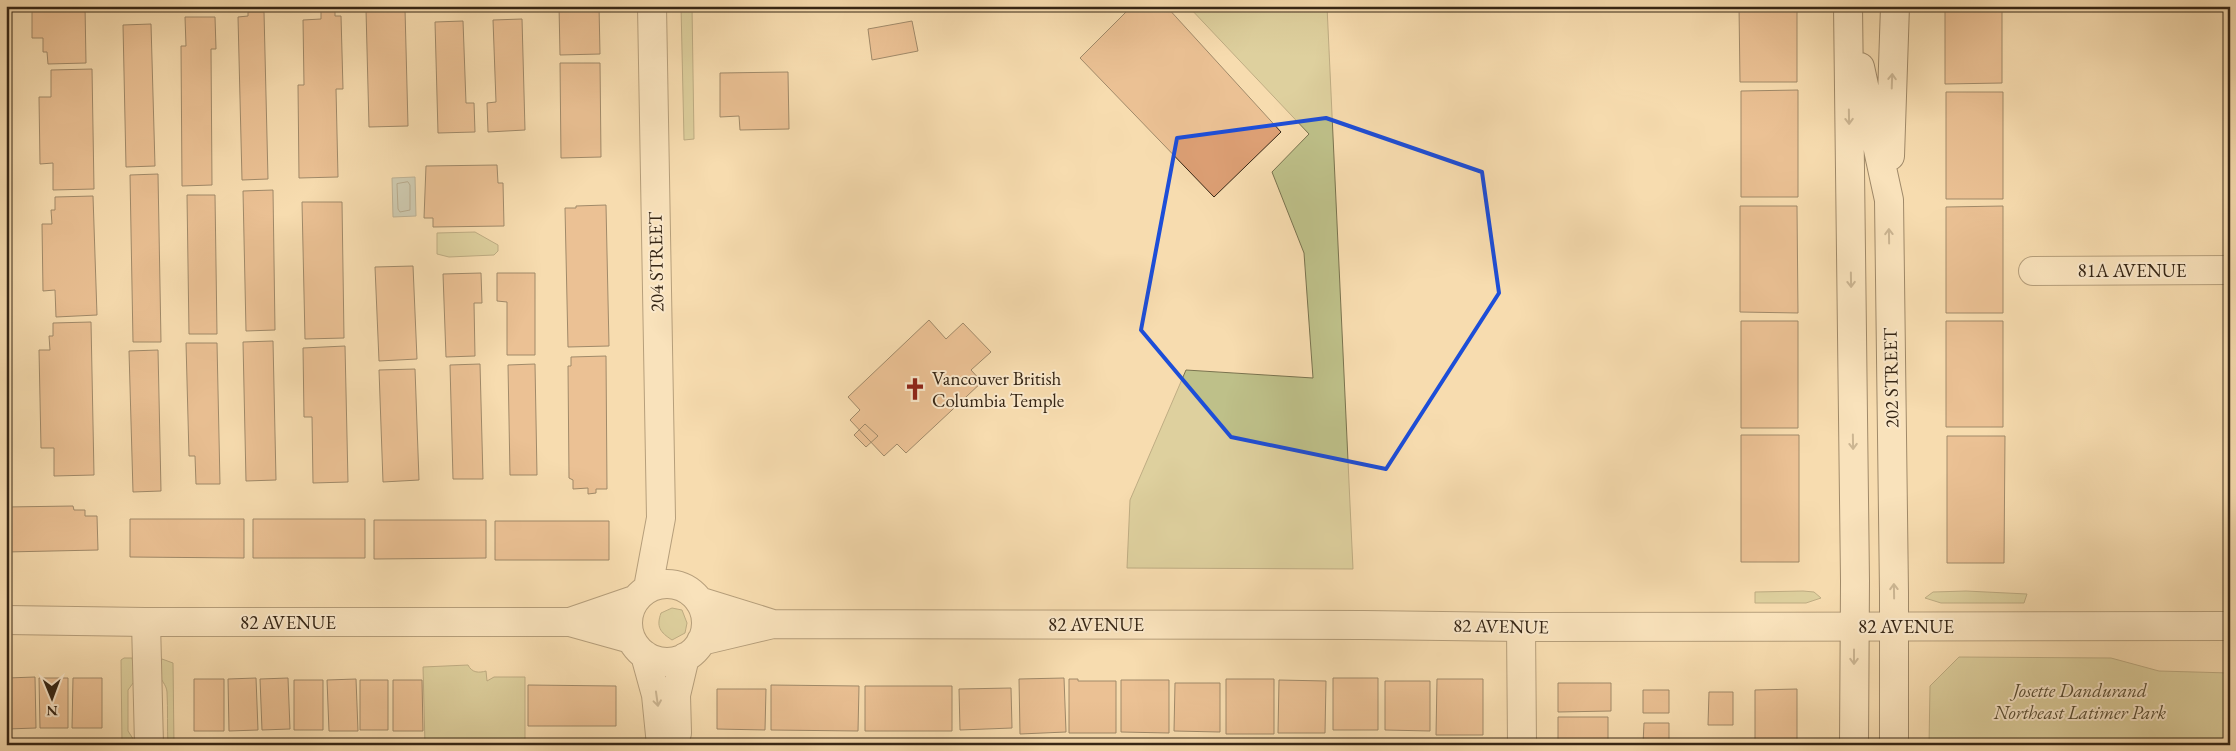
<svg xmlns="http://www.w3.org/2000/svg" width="2236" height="751" font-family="'EB Garamond',serif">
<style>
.green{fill:#bec089;stroke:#7a734f}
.water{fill:#a1b9b6;stroke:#767e76}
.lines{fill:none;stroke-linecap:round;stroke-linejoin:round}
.shore{stroke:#6c7066;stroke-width:1}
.building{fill:#dc9f74;stroke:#362615}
.minor-casing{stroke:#66543c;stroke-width:30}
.tertiary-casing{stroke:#66543c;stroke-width:30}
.secondary-casing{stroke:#362615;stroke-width:30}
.minor{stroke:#fae8cb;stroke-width:28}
.tertiary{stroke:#fae8cb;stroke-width:28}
.secondary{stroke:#fae8cb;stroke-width:28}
.oneway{stroke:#988770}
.marked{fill:none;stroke:#1d4ed8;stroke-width:4;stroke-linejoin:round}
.labels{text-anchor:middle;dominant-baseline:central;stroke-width:4;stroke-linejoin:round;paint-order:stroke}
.street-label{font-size:19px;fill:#362615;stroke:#fae8cb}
.poi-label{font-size:19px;fill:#362615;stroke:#fae8cb;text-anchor:start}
.park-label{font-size:19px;font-style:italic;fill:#584c32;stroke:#fae8cb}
</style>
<rect width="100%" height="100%" fill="#f7dcaf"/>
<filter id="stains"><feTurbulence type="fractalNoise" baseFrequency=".004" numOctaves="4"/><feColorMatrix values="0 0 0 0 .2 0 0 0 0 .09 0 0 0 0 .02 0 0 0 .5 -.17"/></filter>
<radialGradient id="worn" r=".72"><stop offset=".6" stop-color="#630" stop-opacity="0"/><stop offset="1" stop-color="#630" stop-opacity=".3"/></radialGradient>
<path class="green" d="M681 6H692L694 139 684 140Z
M1188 6H1327L1353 569 1127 568 1130 500 1186 370 1313 378 1304 253 1272 172 1309 134Z
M475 232 498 245V251L494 255 449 257 437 254V233Z
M1803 591 1814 592 1821 598 1806 603H1755V592Z
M1966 591 2027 594 2024 603H1941L1925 598 1933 592Z
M672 608 682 610 687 623 685 633 672 640C660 632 656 627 661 613Z
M1959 657 2111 658 2159 671 2230 673V745H1929L1930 686Z
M124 658H132L136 679 128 690V731L137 745H122L121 660Z
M162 659 173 663 174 745H168C167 727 168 710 167 692 166 680 153 678 162 659Z
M468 665C472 673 479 673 486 671L487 681 494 677H525V745H425L423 667Z"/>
<path class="water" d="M415 177 416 216 393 217 392 178Z"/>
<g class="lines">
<path class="shore" d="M408 182 410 185V210L400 212 398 209 397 184Z"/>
</g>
<path class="building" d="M32 6H85L86 63 48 64 47 52H43V38H32Z
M559 6H599L600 54 560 55Z
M1132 6H1166L1281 132 1214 197 1080 58Z
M1739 6H1797V82H1740Z
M1945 6H2002V83L1945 84Z
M405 9 408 126 369 127 366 10Z
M321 10H335V16H341L343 89H336L338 177 299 178 298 85H304L303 20 321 19Z
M248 12H264L268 179 242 180 238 17 248 16Z
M185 17H215L216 49H211L212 185 182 186 181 46H186Z
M522 19 525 130 488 132 487 103 496 102 493 20Z
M463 21 466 103H474L475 132 438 133 435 22Z
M912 21 918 51 872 60 868 29Z
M151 24 155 166 126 167 123 25Z
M560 63H600L601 157 561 158Z
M92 69 94 189 53 190V163L40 164 39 97H51V70Z
M788 72 789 129 740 130 739 116 720 117V73Z
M1798 90V197H1741V91Z
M1946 92H2003V199H1946Z
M497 165 498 183H503L504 226 433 227V218H424L426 166Z
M158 174 161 342H133L130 175Z
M273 190 275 330 246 331 243 191Z
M187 195H215L217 334H189Z
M93 196 97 315 56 317 55 290 43 291 42 224H52L51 210H55V197Z
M302 202H342L344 338 305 339Z
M606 205 609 346 568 347 565 208H576V206Z
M1740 206H1797L1798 313 1740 312Z
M2003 206V313H1946V207Z
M6 230H8L9 297H6Z
M413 266 417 359 379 361 375 267Z
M481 273 482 303H474L475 356 446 357 443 274Z
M497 273H535V355H507V302L497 301Z
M929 320 946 339 963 323 991 352 971 370 982 382 906 453 897 444 884 456 850 420 860 410 848 397Z
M1741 321H1798V428H1741Z
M1946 321H2003V427H1946Z
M91 322 94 475 54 476V448H41L39 350H50L49 336H53V323Z
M273 341 276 480 246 481 243 342Z
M186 343H217L220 484H196L195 456H189Z
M345 346 348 482 313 483 312 417H304L303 348Z
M158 350 161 491 133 492 129 351Z
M606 356 607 489H596V493L588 494V488L573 489V480L569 478 568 366H571V357Z
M480 364 483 479H453L450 365Z
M535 364 537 475H510L508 365Z
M415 369 419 480 383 482 379 370Z
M865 424 878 436 866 447 854 435Z
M1741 435H1799V562H1741Z
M1947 436H2005L2004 563H1947Z
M73 506 74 510H85V516H97L98 550 6 552V507Z
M130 519H244V558L130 557Z
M253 519H365V558H253Z
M374 520H486V558L374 559Z
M495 521H609V560H495Z
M35 677 36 728 7 729V678Z
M39 678H68V728H40Z
M73 678H102V728H72Z
M256 678 258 730 229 731 228 679Z
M288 678 290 729 262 730 260 679Z
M1064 678 1066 732 1020 734 1019 679Z
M1333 678H1378V730H1333Z
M194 679H224V731H194Z
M356 679 358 731H329L327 680Z
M1069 679H1078V681H1116V733H1069Z
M1226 679H1274V734H1226Z
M1437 679H1483V735H1436Z
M294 680H323V730H294Z
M360 680H388V730H360Z
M393 680H422L423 731H393Z
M1121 680H1169V733L1121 732Z
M1279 680 1326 681 1325 733H1278Z
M1385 681H1430V731L1385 730Z
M1175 683H1220V732L1174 731Z
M1558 683H1611V711L1558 712Z
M528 685 616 686V726H528Z
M771 685 859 686 858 731 771 730Z
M865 686H952V731H865Z
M1011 688 1012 728 960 730 959 689Z
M717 689H766L765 730 717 729Z
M1797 689V745H1755V690Z
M1643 690H1669V713H1643Z
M1709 692H1733V725H1708Z
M1558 717H1608V744L1558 743Z
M1644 723H1669V745L1643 744Z
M1709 743H1734V745H1709Z"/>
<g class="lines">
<defs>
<path id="minor" d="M2033 271 2230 270
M146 622 149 745
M1521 627 1522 745"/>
<path id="tertiary" d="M628 623a39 39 0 1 1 78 0a39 39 0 1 1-78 0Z
M648 588 661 518 652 6
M699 601 773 624
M6 620 146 622H570L634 600
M570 622 631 639
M701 641 773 624 1364 625 1521 627 2230 626
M645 655 656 695 661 745
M677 733 676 695 685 657"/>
<path id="secondary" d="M1848 6 1855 581 1854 745
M1860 67 1889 200 1894 593V745
M1890 156 1895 6"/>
</defs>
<use href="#minor" class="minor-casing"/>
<use href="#tertiary" class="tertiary-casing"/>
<use href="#secondary" class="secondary-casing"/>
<use href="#minor" class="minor"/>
<use href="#tertiary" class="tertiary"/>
<use href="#secondary" class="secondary"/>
</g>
<defs><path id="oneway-shaft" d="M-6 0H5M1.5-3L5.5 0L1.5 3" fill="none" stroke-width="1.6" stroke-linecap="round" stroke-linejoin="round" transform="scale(1.25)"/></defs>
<g class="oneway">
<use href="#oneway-shaft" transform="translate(1892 81) rotate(-88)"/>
<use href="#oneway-shaft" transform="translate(1849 117) rotate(89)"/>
<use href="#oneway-shaft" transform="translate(1889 236) rotate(-91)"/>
<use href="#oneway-shaft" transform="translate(1851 280) rotate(89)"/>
<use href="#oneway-shaft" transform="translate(1853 442) rotate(89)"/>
<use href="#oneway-shaft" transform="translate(1894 591) rotate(-91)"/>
<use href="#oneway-shaft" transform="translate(1854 657) rotate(90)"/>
<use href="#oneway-shaft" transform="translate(657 699) rotate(82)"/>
</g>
<path d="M0 0H2236V751H0ZM1326 118 1482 172 1499 293 1386 469 1231 437 1141 330 1177 138Z" fill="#f7dcaf" fill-opacity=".55" fill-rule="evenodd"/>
<path class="marked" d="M1326 118 1482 172 1499 293 1386 469 1231 437 1141 330 1177 138Z"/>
<defs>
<symbol id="church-bare" viewBox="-9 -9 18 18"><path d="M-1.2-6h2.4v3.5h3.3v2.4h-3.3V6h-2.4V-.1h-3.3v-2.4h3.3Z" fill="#8f2418" stroke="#fae8cb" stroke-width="2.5" paint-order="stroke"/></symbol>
</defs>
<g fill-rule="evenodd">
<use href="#church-bare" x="899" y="373" width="32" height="32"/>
</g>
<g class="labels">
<g class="street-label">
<text transform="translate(656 262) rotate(-91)">204 STREET</text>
<text x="2132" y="270">81A AVENUE</text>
<text transform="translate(1891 378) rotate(-91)">202 STREET</text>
<text x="288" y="622">82 AVENUE</text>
<text x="1096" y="624">82 AVENUE</text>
<text transform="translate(1501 626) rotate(1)">82 AVENUE</text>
<text x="1906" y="626">82 AVENUE</text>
</g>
<g class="poi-label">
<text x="932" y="378">Vancouver British<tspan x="932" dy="22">Columbia Temple</tspan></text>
</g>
<g class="park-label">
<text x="2080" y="690">Josette Dandurand<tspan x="2080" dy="22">Northeast Latimer Park</tspan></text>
</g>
</g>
<rect width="2236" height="751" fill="none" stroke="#f7dcaf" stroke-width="25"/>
<rect x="8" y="8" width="2221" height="736" fill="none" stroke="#362615" stroke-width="2.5"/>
<rect x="12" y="12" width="2211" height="726" fill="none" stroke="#362615"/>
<g transform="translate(52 698) rotate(179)" stroke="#fae8cb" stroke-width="4" paint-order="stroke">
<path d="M0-4L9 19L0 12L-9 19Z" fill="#362615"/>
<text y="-8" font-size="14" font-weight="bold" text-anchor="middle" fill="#362615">N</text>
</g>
<rect width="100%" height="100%" filter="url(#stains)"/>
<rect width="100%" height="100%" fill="url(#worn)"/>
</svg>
